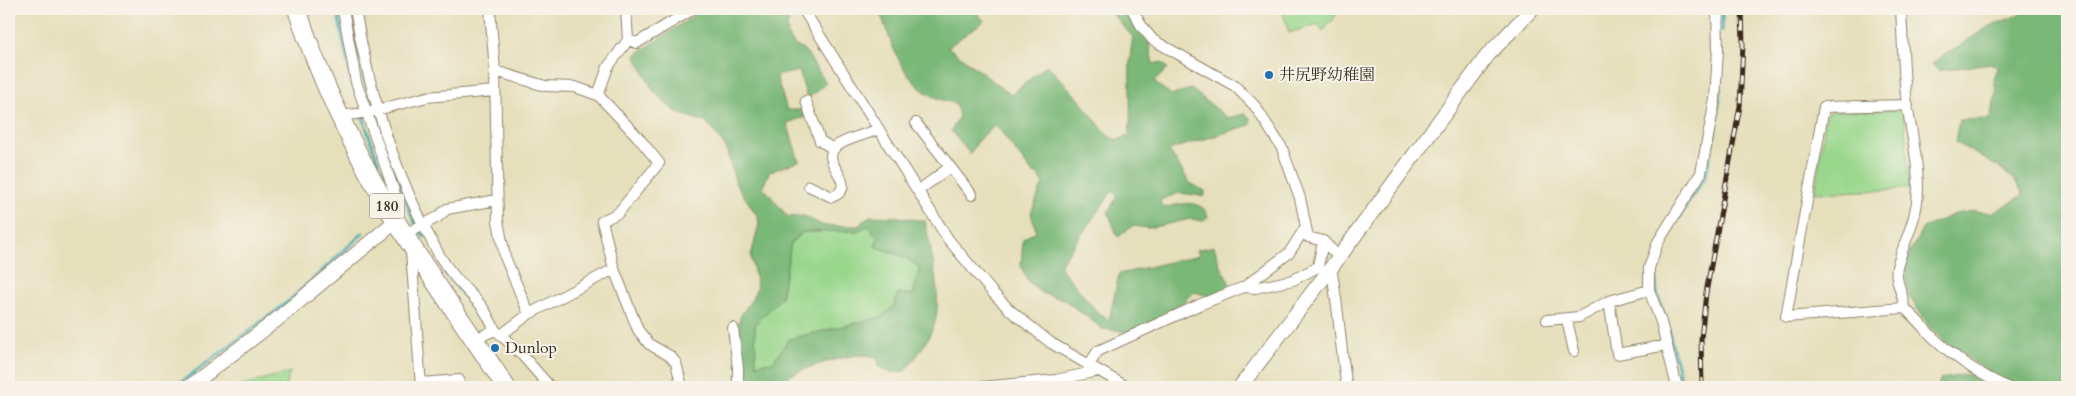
<svg xmlns="http://www.w3.org/2000/svg" width="2076" height="396" font-family="Cardo,'Noto Serif JP',serif">
<style>
.green{fill:#99d78c;stroke:#6a8055}
.forest{fill:#7ab878;stroke:#5a714b;fill-rule:evenodd}
.lines{fill:none;stroke-linecap:round;stroke-linejoin:round}
.stream{stroke:#39abb4;stroke-width:3}
.street-casing{stroke:#90846c;stroke-width:12}
.secondary-casing{stroke:#90846c;stroke-width:16}
.highway-casing{stroke:#90846c;stroke-width:20}
.street{stroke:#fff;stroke-width:10}
.secondary{stroke:#fff;stroke-width:14}
.highway{stroke:#fff;stroke-width:18}
.rail-casing{stroke:#3b2a1e;stroke-width:5}
.rail{stroke:#f7f3e8;stroke-width:3;stroke-dasharray:9;stroke-linecap:butt}
.poi-dot{fill:#1f6fb2;stroke:#f7f3e8;stroke-width:2}
.labels{text-anchor:middle;dominant-baseline:central;stroke-width:4;stroke-linejoin:round;paint-order:stroke}
.shield{fill:#f7f3e8;stroke:#73665b;stroke-width:1}
.shield-label{font-size:15px;font-weight:bold;fill:#3b2a1e}
.poi-label{font-size:16px;fill:#3b2a1e;stroke:#f7f3e8;text-anchor:start}
</style>
<rect width="100%" height="100%" fill="#f7f3e8"/>
<filter id="ink" filterUnits="userSpaceOnUse"><feTurbulence type="fractalNoise" baseFrequency=".02" numOctaves="2"/><feDisplacementMap in="SourceGraphic" scale="10" xChannelSelector="R" yChannelSelector="G"/><feConvolveMatrix kernelMatrix="1 2 1 2 8 2 1 2 1" color-interpolation-filters="sRGB"/></filter>
<filter id="wash" filterUnits="userSpaceOnUse"><feTurbulence type="fractalNoise" baseFrequency=".0096" numOctaves="4" result="noise"/><feDisplacementMap in="SourceGraphic" scale="20" xChannelSelector="R" yChannelSelector="G"/><feGaussianBlur stdDeviation="1.12" result="paint"/><feColorMatrix in="noise" values="0 0 0 0 0 0 0 0 0 0 0 0 0 0 0 0 0 1.4 0 .05"/><feComposite in="paint" operator="in"/></filter>
<g filter="url(#wash)">
<rect width="100%" height="100%" fill="#e6dfbb"/>
<path class="green" d="M1282 9H1349L1340 11 1323 31 1318 24 1289 33Z
M1901 110 1904 114 1910 189 1815 193 1826 115 1832 111Z
M868 225 878 238 875 246 906 258 920 268 913 295 898 293 894 306 881 317 789 339 773 362 756 364 755 324 781 298 791 243 803 232 857 231Z
M290 372 285 387H235Z"/>
<path class="forest" d="M704 9H796L787 25 788 36 795 45 806 52 826 83 810 97 806 95 799 71 776 76 787 110H802L805 117 787 123 799 161 769 172 763 187 788 217 804 216 824 226H858L870 216 897 217 925 221C930 249 941 289 936 317 932 337 917 356 905 371L891 373 879 367 878 358C861 347 801 369 783 379 779 381 774 386 770 387 762 389 751 387 743 387L738 324 741 315 752 299 757 287 751 256 759 224 758 217 736 184 726 148 711 127 705 122 678 113 667 105 653 90 635 55ZM868 226 878 238 875 246 906 258 920 268 913 295 898 293 894 306 881 317 789 339 773 362 756 364 755 324 781 298 791 243 803 232 857 231Z
M879 9H974L984 21 948 47 1011 95 1047 65 1078 98 1108 136 1117 140 1129 136C1133 102 1126 69 1133 37L1112 14 1115 9H1120L1149 43 1153 64 1162 62 1168 68 1154 82 1171 95 1191 89 1228 118 1245 114 1250 118V125L1169 150 1190 183 1205 191V196L1179 193 1160 200 1162 208C1177 205 1202 196 1208 217L1203 221 1191 219 1149 228 1133 226 1118 237 1108 212 1117 197 1113 190 1059 266 1098 313 1109 320 1119 274 1199 255 1197 250 1214 246 1219 263 1230 284 1222 291 1208 296 1195 292 1189 295 1179 308 1130 332 1103 329 1063 299 1041 293 1028 281 1021 266 1023 239 1036 231 1031 213 1043 183 1038 174H1033L996 125 980 138 970 154 951 131 959 116 956 104C947 101 935 98 927 93 899 75 890 38 879 9Z
M2034 9H2067V311L2065 316 2067 324V387H2028L2000 380 1946 343 1931 329 1907 293 1906 268 1909 254 1923 228 1955 214 1974 211 1993 213 2023 195 2017 182 2000 168 1955 142 1959 120 1990 119 1996 93 1994 79 1998 68 1991 63 1938 71 1932 63 1990 26Z
M1969 374 1992 387H1937L1941 379Z"/>
<g class="lines">
<path class="stream" d="M337 9 351 79
M350 9 360 67 370 98
M1722 9V31
M362 114 382 175
M396 175 413 219 424 237
M1677 221 1706 175 1716 127 1721 89
M1673 226 1655 270 1657 293 1669 331 1682 387
M444 271 473 307
M175 387 289 301 363 233"/>
</g>
</g>
<g filter="url(#ink)">
<g class="lines">
<defs>
<path id="street" d="M343 9 356 82 393 188 397 201 396 217
M355 9C369 93 396 178 438 253 449 273 464 287 479 303 486 310 490 321 495 330
M490 9 495 71 498 221 505 257 529 314
M803 9 948 239 993 293 1012 312 1051 343 1127 387
M1132 9 1142 27 1153 40 1235 86 1255 106 1282 148 1300 198 1308 237 1323 241 1338 256
M1901 9C1903 40 1903 73 1907 104 1911 132 1918 158 1918 187 1918 219 1905 238 1897 267 1894 281 1904 294 1904 308 1915 317 1924 329 1935 339 1956 359 1981 375 2007 387
M628 40 637 43 693 9
M495 71 545 86 575 87 598 95 638 137 659 163 618 213 602 221 614 269 638 330 649 344 670 356 676 363 682 387
M598 95 608 67 628 40 626 9
M806 101 820 141 834 149
M341 116 369 112 427 97 495 91
M916 123 972 195
M809 186 832 197C863 184 814 161 838 145 849 138 867 134 879 129
M918 191 950 167
M405 234 438 217 447 209 497 200
M411 251 421 387
M1331 268C1339 307 1340 347 1347 387
M1244 287 1289 253 1305 228
M1609 301 1617 354 1667 345
M1904 308 1786 317 1824 107 1908 105
M1547 320 1579 317 1609 301 1649 290
M1567 320 1574 351
M733 328 738 368V383L740 387
M501 335 523 356 550 387
M475 339 495 330 501 335 529 314 614 269
M1088 366 1098 351 1199 305 1244 287 1255 288 1293 280 1318 267 1323 241
M421 383 459 380
M981 387 1056 380 1098 371
M1677 387 1661 322 1649 290V268L1658 242 1701 173 1715 100 1718 49 1717 9"/>
<path id="secondary" d="M189 387 275 321 396 221
M1240 387 1331 268 1487 56 1532 9"/>
<path id="highway" d="M297 9C319 77 351 144 387 206 423 268 467 327 506 387"/>
</defs>
<use href="#street" class="street-casing"/>
<use href="#secondary" class="secondary-casing"/>
<use href="#highway" class="highway-casing"/>
<use href="#street" class="street"/>
<use href="#secondary" class="secondary"/>
<use href="#highway" class="highway"/>
<defs>
<path id="rail" d="M1702 387 1701 339 1706 293 1740 106 1743 44 1742 9"/>
</defs>
<use href="#rail" class="rail-casing"/>
<use href="#rail" class="rail"/>
</g>
</g>
<g class="poi-dot">
<circle cx="1269" cy="75" r="5"/>
<circle cx="495" cy="348" r="5"/>
</g>
<g class="labels">
<rect class="shield" x="369.5" y="193.5" width="35" height="25" rx="4"/>
<g class="shield-label">
<text x="387" y="206">180</text>
</g>
<g class="poi-label">
<text x="1279" y="75">井尻野幼稚園</text>
<text x="505" y="348">Dunlop</text>
</g>
</g>
<rect width="2076" height="396" fill="none" stroke="#f7f3e8" stroke-width="30"/>
</svg>
